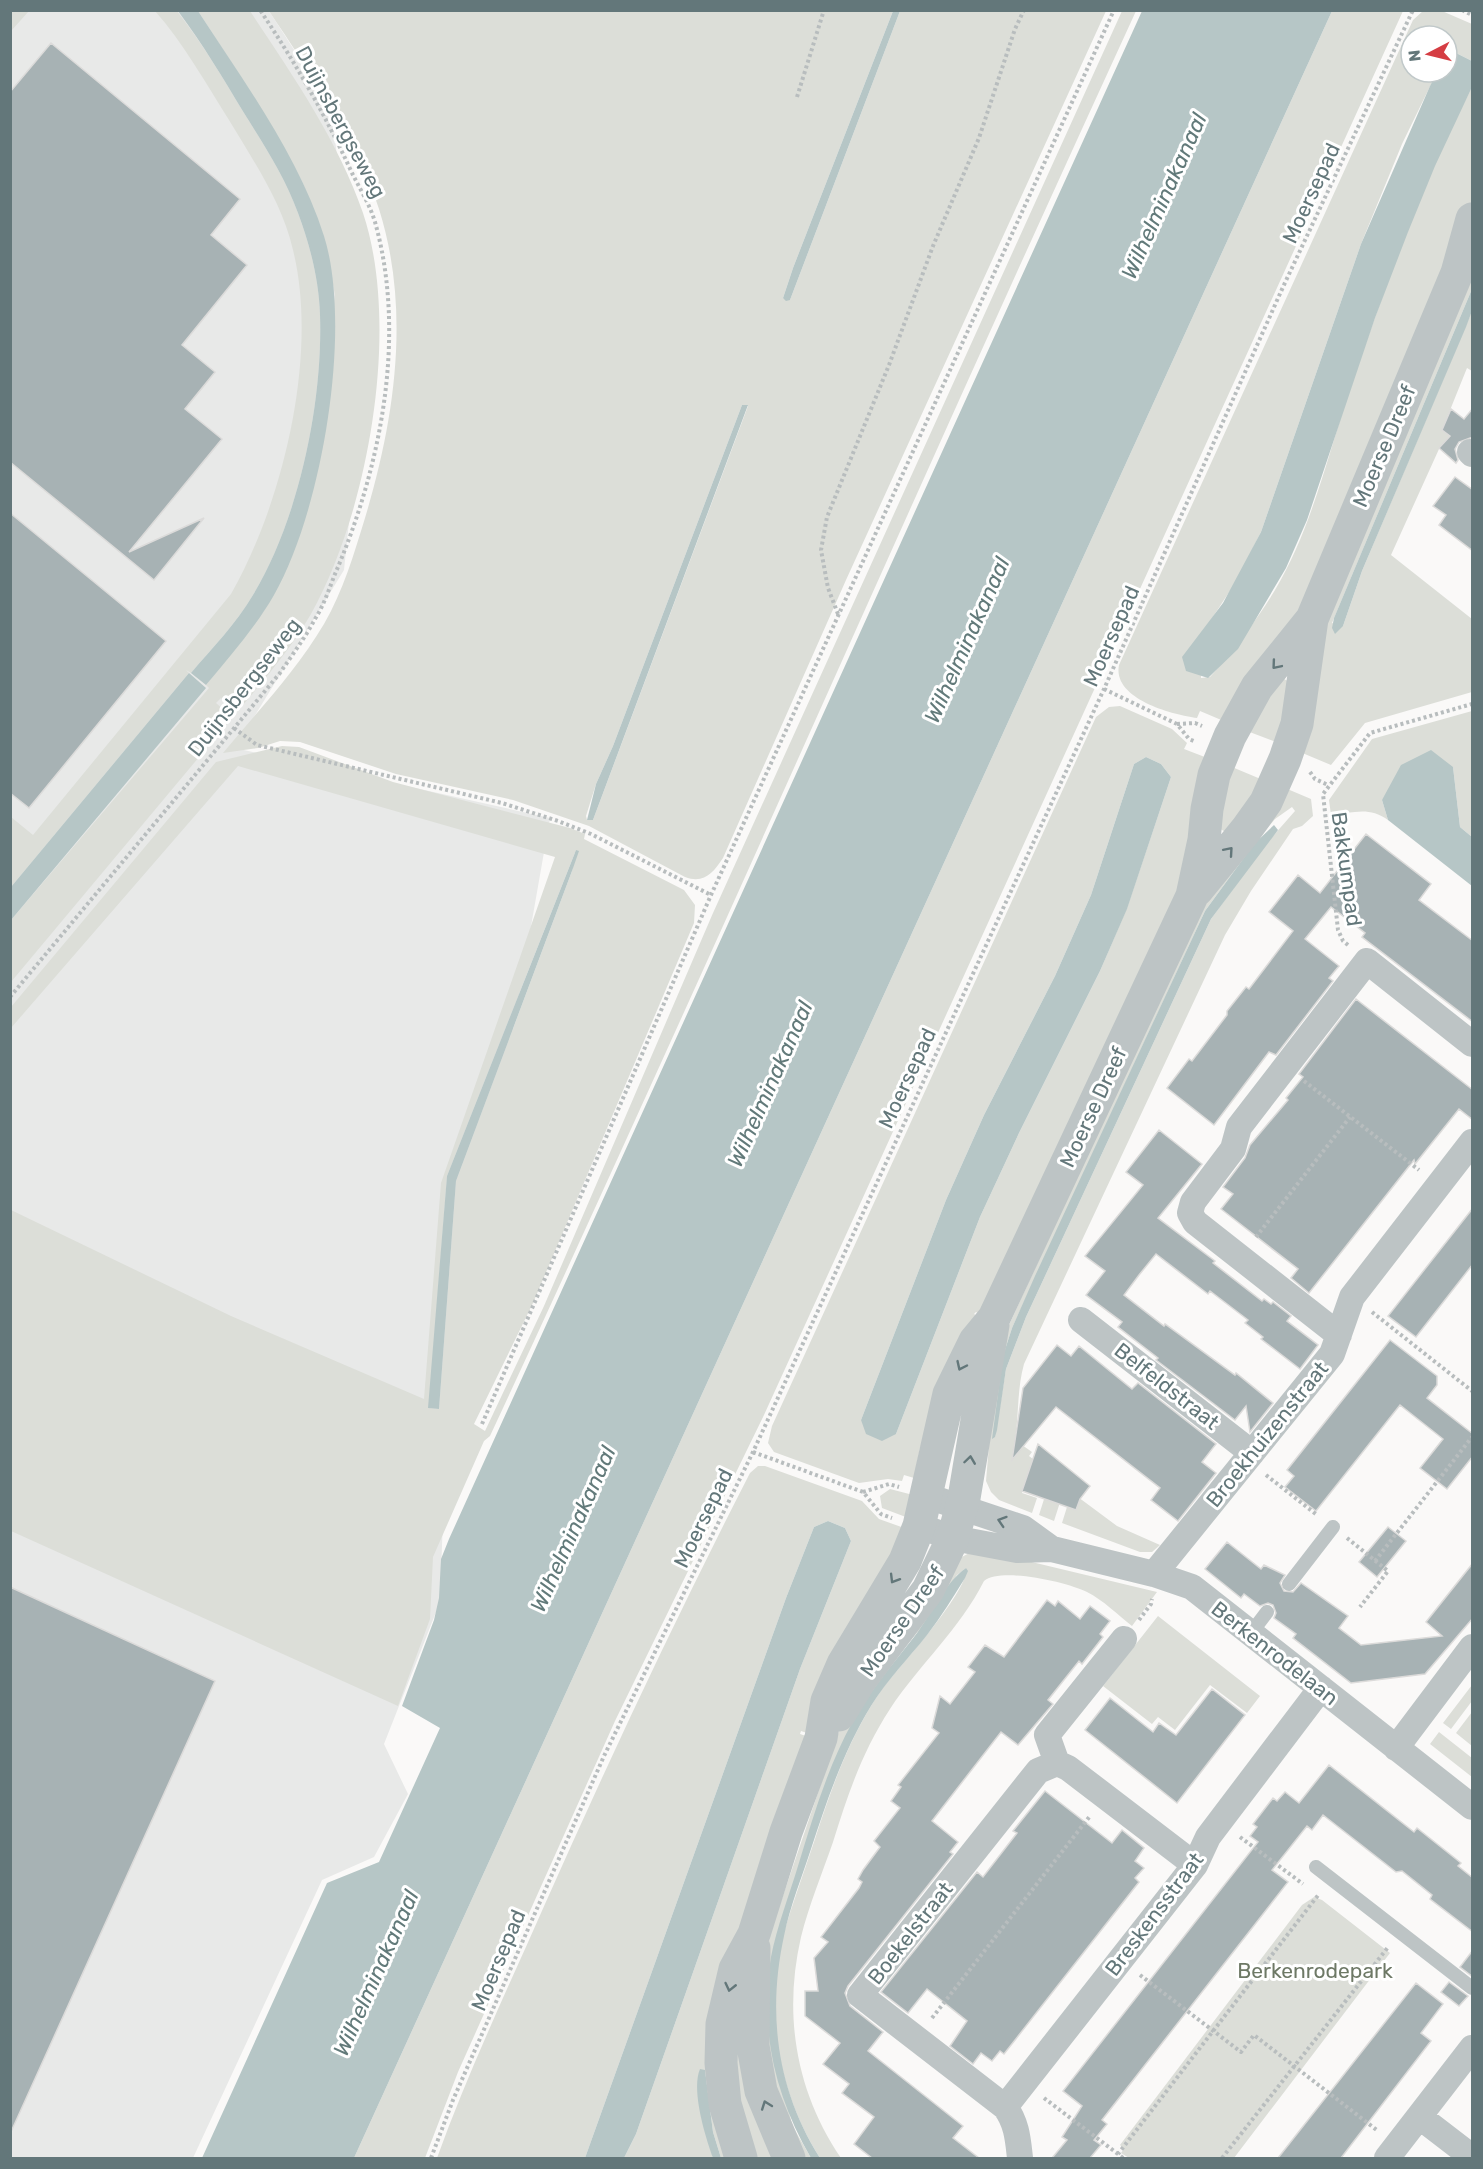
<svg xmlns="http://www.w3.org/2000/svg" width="1483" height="2169" font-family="Rubik,sans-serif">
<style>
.built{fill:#e8e9e8}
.green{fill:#dcded8;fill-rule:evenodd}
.water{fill:#b6c6c6}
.building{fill:#a7b2b4;stroke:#dcdbda;stroke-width:1.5}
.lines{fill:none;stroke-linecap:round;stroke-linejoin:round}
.path{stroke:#b8bdbe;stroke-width:4;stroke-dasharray:3 3;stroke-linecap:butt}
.service{stroke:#bdc4c5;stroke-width:14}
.minor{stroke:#bdc4c5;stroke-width:26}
.tertiary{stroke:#bdc4c5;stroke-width:33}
.oneway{stroke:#63777a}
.labels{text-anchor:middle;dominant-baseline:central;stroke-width:6;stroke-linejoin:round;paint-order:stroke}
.street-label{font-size:21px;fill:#63777a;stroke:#fff}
.park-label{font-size:21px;fill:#6e7966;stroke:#fff}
.water-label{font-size:22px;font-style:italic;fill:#627a7a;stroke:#fff}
</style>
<rect width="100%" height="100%" fill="#faf9f8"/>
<path class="built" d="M11 11H269L331 107 364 377 344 570 235 748 550 818 447 1405 440 1602 384 1744 408 1794 374 1857 322 1880 193 2158H11Z"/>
<path class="green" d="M11 10 29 11 11 31 10 11Z
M155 11H177C202 43 223 78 244 113 264 145 285 177 298 213 310 245 319 280 320 315 323 402 299 519 253 595 236 624 213 647 191 673L186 670 189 673 11 887V817L33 835 231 594C283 503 319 354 293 250 282 202 254 162 229 120 205 82 184 44 155 11Z
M198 11H250C292 75 338 140 363 213 401 327 369 510 311 614 290 650 264 680 237 712L221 698 216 703 224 710 227 707 235 714 11 982V920L209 688 206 685 263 612 302 528 335 295 324 237 302 181 250 91Z
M269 11H893L793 268 783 298 790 300 900 11H1106L846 580 723 858C713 873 704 884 685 877L589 826 513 800 396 774 300 742 280 741 258 748 223 753C258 711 296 671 324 624 343 591 354 554 365 518 395 419 411 310 379 209 356 137 310 73 269 11ZM742 405 748 406 593 820H587L586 816 596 784 613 746Z
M1122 11H1136C918 485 710 963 490 1436L484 1441 433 1557 430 1619 398 1706 11 1531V1210L231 1316 424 1399 441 1183 555 857 238 766 11 1028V1007L216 762 282 746 299 747 393 782 570 828 585 834 584 839 684 890 695 905 694 923 533 1303 474 1424 485 1431 544 1306 713 913ZM576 850 572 871 456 1181 439 1409 429 1408 447 1176Z
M1332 11H1403L764 1415 615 1721 458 2072 425 2158H354Z
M1423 11H1442L1472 24V61L1454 52 1447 56V36H1411V72H1437L1402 144 1361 244 1261 532 1237 580 1203 632 1201 678 1210 677C1233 651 1257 620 1275 590 1312 528 1328 454 1351 386 1386 285 1422 182 1472 87V204L1299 617 1226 722 1200 711 1197 718C1173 715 1112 699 1119 665L1413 20Z
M1472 271V289L1332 623 1343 626 1362 571 1472 311V371L1467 368 1442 430 1450 436 1439 449 1391 555 1472 619V692L1365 723 1331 765 1300 752 1317 647Z
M1282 678 1292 683 1279 743 1247 731Z
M1120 706 1172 729 1187 743 1184 749 1210 759 1191 864 981 1315 976 1312 974 1314 979 1317 920 1448 914 1478 904 1475 902 1481 888 1479 859 1483 774 1452 768 1443 772 1426 1096 717 1109 707ZM1146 757 1161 764 1171 777 1127 908 1100 971 1019 1133 980 1217 896 1434 861 1420 946 1200 984 1115 1055 976 1091 895 1134 764Z
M1472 711V837L1460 827 1453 767 1382 800 1388 820C1369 806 1353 813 1331 815L1329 800 1372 739Z
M1232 767 1263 780 1227 833 1217 827Z
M1285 788 1311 799 1313 816 1302 826 1293 829 1251 891 1225 935 1024 1364C1017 1389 1019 1414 1015 1440L1032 1452 1029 1456 1033 1459 1022 1493 1037 1498 1032 1513 999 1500 991 1492 986 1481 997 1351 1208 893ZM1292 807 1295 811 1266 844 1211 919 1026 1317 1006 1369 995 1437 1003 1356 1012 1328 1205 911 1254 844 1275 819Z
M758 1466H765L862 1501 879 1519 907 1529 807 1733 801 1731 800 1734 806 1736 724 1980 730 2158H721L713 2132 705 2070 699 2103 713 2158H624L636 2134 800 1669 851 1541 845 1528 828 1521 814 1527 786 1598 585 2158H437C468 2072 508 1988 545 1904 610 1758 677 1615 750 1473Z
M1051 1477 1117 1526 1160 1545 1152 1552H1140L1062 1523 1067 1507 1076 1510 1079 1501 1062 1496 1054 1521 1039 1515Z
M890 1489 917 1496 911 1519 882 1508 880 1496Z
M971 1552H990L1157 1592 1132 1626C1118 1615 1103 1600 1087 1592 1067 1582 1001 1567 984 1581 960 1629 919 1665 890 1709 862 1752 848 1794 833 1842 822 1874 809 1905 801 1937 783 2015 796 2092 841 2158H820C778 2092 763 2009 784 1932 793 1902 804 1872 814 1842 831 1789 850 1735 882 1689 898 1668 970 1590 966 1568L957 1575 927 1621 887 1668 853 1720 822 1793 775 1942 767 2008 792 2125 811 2158H801L772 2091 763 1970 771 1931 839 1731 960 1558Z
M1158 1616 1260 1696 1247 1713 1210 1685 1175 1730 1158 1717 1152 1724 1103 1686Z
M1472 1685V1701L1451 1729 1443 1723Z
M1472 1712V1746L1456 1733Z
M1439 1732 1472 1758V1777L1430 1744Z
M1314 1897 1322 1900 1390 1953 1234 2158H1129L1121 2153 1124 2149 1120 2145 1302 1905Z
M745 1978 776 2158H753L732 2070Z"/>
<path class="water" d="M178 11H198C243 80 299 157 324 236 353 328 322 511 274 595 255 628 230 656 206 685L191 673C213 647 236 624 253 595 299 519 323 402 320 315 319 280 310 245 298 213 285 177 264 145 244 113 223 78 202 43 178 11Z
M893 11H900L790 300 786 301 783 298 793 268Z
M1142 11H1332L354 2158H202L327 1883 379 1862 440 1728 402 1706 434 1620 439 1598 441 1559 449 1539Z
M1454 52 1472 61V87L1435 166 1408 232 1375 318 1307 520 1286 568 1238 649 1208 678 1186 671 1182 657 1223 603 1261 532 1361 244 1430 86 1437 72H1447V56Z
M1472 289V311L1466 327 1362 571 1343 626 1335 634 1332 628 1334 618Z
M742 405H748L593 820H587L596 784 613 746Z
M189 673 206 688 11 920V887Z
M1431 750 1453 767 1460 827 1472 837V886L1388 820 1382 800 1401 765Z
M1146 757 1161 764 1171 777 1127 909 1100 971 1019 1133 980 1217 896 1434 882 1441 866 1434 861 1420 946 1200 984 1115 1055 976 1091 895 1134 764Z
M1274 825 1278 830 1211 919 1026 1317 1006 1369 997 1430 995 1437 992 1439 1003 1356 1012 1328 1035 1276 1205 911 1254 844Z
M576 850 579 851 572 871 456 1181 439 1409 428 1408 447 1176Z
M828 1521 845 1528 851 1541 800 1669 636 2134 624 2158H585L786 1598 814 1527Z
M966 1568 968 1571 965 1578C953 1597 941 1617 927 1635 908 1659 887 1680 871 1706 844 1750 827 1800 811 1849 802 1877 790 1906 784 1936 767 2014 777 2090 820 2158H811C775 2096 759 2029 771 1957 777 1926 789 1896 798 1866 813 1817 828 1766 853 1721 870 1690 893 1664 914 1637 931 1616 944 1583 966 1568Z
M700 2069 705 2070 713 2132 721 2158H713C705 2136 691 2090 700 2069Z"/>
<path class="building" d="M51 43 240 199 211 235 247 265 182 345 215 372 185 409 222 439 129 552 204 518 154 580 10 462V92Z
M1473 408V437L1459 442 1455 449 1458 460 1456 463 1439 448 1450 436 1442 430 1451 409 1464 419Z
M1455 477 1473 490V551L1439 525 1446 515 1433 506Z
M10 513 166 641 29 808 10 793Z
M1366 834 1431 884 1419 900 1473 941V1022L1362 937 1365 933 1331 907 1305 939 1339 966 1329 978 1333 981 1276 1055 1269 1052 1214 1125 1167 1088 1189 1059 1192 1061 1227 1015V1011L1246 987 1249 989 1293 931 1269 912 1298 875 1320 893Z
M1356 999 1473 1090V1120L1459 1109 1415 1164 1414 1160 1309 1293 1291 1278 1298 1269 1221 1209 1233 1194 1223 1187 1245 1158 1250 1145 1288 1100 1286 1098 1303 1077 1299 1074Z
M1159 1130 1202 1164 1158 1218 1215 1261 1213 1263 1262 1301 1264 1299 1271 1304 1273 1302 1291 1316 1287 1321 1318 1345 1300 1369 1261 1339 1263 1337 1245 1323 1248 1320 1210 1291 1208 1294 1156 1254 1139 1275 1124 1295 1164 1326 1165 1324 1235 1375 1236 1373 1273 1403 1250 1432 1246 1406 1235 1420 1156 1360 1158 1358 1118 1327 1122 1322 1086 1295 1105 1271 1085 1256 1143 1185 1126 1172Z
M1473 1208V1264L1416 1337 1388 1316Z
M1390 1340 1437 1376V1385L1427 1398 1473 1434V1456L1447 1489 1420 1468 1443 1439 1400 1405 1316 1511 1285 1487 1294 1476 1287 1470Z
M1057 1345 1071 1356 1079 1346 1132 1389 1138 1383 1216 1444 1202 1462 1216 1473 1178 1521 1151 1500 1160 1488 1056 1407 1012 1460 1023 1388Z
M1038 1444 1090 1486 1080 1499 1076 1510 1022 1491Z
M1388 1527 1406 1541 1377 1577 1359 1562Z
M1227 1542 1261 1569 1264 1565 1285 1575 1280 1583 1284 1591 1293 1592 1301 1583 1348 1616 1339 1628 1361 1645 1442 1636 1426 1622 1473 1563V1618L1425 1674 1351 1683 1293 1638 1296 1634 1274 1618 1276 1613 1273 1605 1268 1603 1260 1606 1244 1594 1241 1598 1205 1569Z
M10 1587 215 1681 10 2134Z
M1047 1600 1055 1606 1058 1601 1080 1619 1090 1606 1110 1621 1100 1634 1103 1637 1082 1664 1079 1661 1048 1700 1053 1704 1018 1745 1001 1732 932 1821 958 1842 950 1852 953 1854 848 1986 845 1993 850 2006 883 2032 868 2051 963 2126 953 2138 979 2158H872L854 2144 874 2117 842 2093 849 2084 823 2064 840 2043 805 2016V1991H818L814 1958 828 1942 821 1937 859 1888 862 1882 858 1879 863 1870 880 1847 874 1841 900 1808 891 1801 901 1787 898 1785 939 1733 932 1728 940 1696 950 1704 975 1672 968 1667 985 1645 1004 1657Z
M1212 1689 1245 1715 1177 1803 1085 1730 1110 1698 1153 1732 1159 1723 1176 1735Z
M1329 1765 1414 1832 1417 1828 1461 1863 1458 1866 1473 1878V1932L1430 1899 1432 1895 1402 1871 1396 1872 1323 1815 1312 1830 1307 1826 1272 1870 1288 1882 1102 2120 1107 2124 1094 2140 1101 2145 1090 2158H1052L1067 2140 1062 2137 1082 2106 1063 2091 1258 1842 1250 1836 1257 1827 1253 1824 1273 1798 1277 1801 1285 1792 1299 1803Z
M1045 1791 1112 1843 1122 1830 1144 1848 1135 1861 1144 1868 1135 1878 1139 1882 1004 2054 1000 2051 992 2061 981 2053 973 2064 950 2046 967 2021 927 1989 908 2013 881 1992 977 1872 983 1877 1017 1833 1013 1831Z
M1473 1950V1977L1460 1967Z
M1449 1982 1468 1996 1459 2006 1441 1992Z
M1416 1983 1443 2004 1421 2033 1431 2041 1341 2158H1278Z"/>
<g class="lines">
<path class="path" d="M1462 10 1472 15
M797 97 824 10
M838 614 828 588 821 550 827 517 889 365 933 246 979 138 1015 29 1024 10
M1104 689 1177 724 1189 739 1196 742
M1177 724 1195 723 1202 726
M234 728 257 745 502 803 558 821 591 834 711 895
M1310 772 1315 779 1328 785
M1348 945 1343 941 1338 930 1323 794 1370 733 1472 704
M10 997 280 673C292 655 305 638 315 619 324 605 329 589 335 574 381 467 407 336 375 222 370 205 360 189 352 173 326 116 295 62 260 10
M1304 1081 1419 1170
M1256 1237 1350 1117
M1372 1312 1472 1391
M482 1424 711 895 1114 10
M753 1452 863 1492 881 1514 892 1518
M1266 1475 1317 1515
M863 1492 889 1484 899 1487
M1347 1538 1388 1571 1360 1607
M1375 1561 1472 1437
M1139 1620 1151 1604 1152 1599
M1240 1837 1303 1884
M1140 1975 1241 2052 1254 2035 1378 2131
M932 2018 1090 1816
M1044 2098 1118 2154
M431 2158 453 2100 604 1756 753 1452 1104 689 1283 287 1413 10
M1123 2158 1118 2154 1319 1894
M1222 2158 1389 1946"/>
<path class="service" d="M1289 1584 1333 1527
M1251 1633 1267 1612
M1316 1867 1472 1988"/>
<path class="minor" d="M1470 452 1472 454
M1081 1320 1252 1453
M1339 1335 1195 1222 1190 1213 1193 1202 1233 1149 1239 1127 1367 961 1472 1044
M927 1496 1023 1528 1052 1549
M919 1526 953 1538 1017 1550 1052 1549 1154 1574 1192 1587 1472 1807
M1154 1574 1332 1354 1352 1297 1472 1142
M1396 1748 1472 1647
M1057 1763 1047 1735 1124 1639
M1005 2107 1195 1865 1208 1837 1321 1688
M1420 2117 1472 2157
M1020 2158C1018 2140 1017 2123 1005 2107L860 1995 1038 1771 1057 1763 1068 1768 1195 1865
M1387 2158 1472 2048"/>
<path class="tertiary" d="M1197 890 1246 830 1266 802 1285 759 1297 724 1312 619 1457 273 1472 219
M839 1715 861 1679 928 1590 953 1538 964 1498 993 1325
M754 1948 753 2046 761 2091 789 2158
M741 2158 725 2104 721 2063 722 2024 735 1969 754 1934 786 1832 821 1738 827 1701 843 1664 905 1561 919 1526 949 1394 975 1341 994 1318 1192 896 1204 840 1207 809 1214 775 1230 736 1257 687 1312 619"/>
</g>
<defs><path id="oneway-chevron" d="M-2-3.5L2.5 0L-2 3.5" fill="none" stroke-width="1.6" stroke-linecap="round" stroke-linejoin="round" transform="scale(1.5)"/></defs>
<g class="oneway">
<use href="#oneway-chevron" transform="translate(1276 665) rotate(130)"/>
<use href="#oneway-chevron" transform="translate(1229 851) rotate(-49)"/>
<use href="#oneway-chevron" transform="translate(961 1366) rotate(115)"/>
<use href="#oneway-chevron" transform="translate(970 1460) rotate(-82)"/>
<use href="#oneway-chevron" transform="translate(1002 1521) rotate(-162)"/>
<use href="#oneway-chevron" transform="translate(894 1579) rotate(121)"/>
<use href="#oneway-chevron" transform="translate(730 1987) rotate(103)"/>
<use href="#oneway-chevron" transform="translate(766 2105) rotate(-110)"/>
</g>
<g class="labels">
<g class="street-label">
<text transform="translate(341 122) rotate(62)">Duijnsbergseweg</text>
<text transform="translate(1311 193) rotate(-65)">Moersepad</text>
<text transform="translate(1384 446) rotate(-67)">Moerse Dreef</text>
<text transform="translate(1111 636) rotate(-66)">Moersepad</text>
<text transform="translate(244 687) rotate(-52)">Duijnsbergseweg</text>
<text transform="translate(1347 869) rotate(82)">Bakkumpad</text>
<text transform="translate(907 1078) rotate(-65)">Moersepad</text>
<text transform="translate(1093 1107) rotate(-65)">Moerse Dreef</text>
<text transform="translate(1167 1386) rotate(38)">Belfeldstraat</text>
<text transform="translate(1267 1434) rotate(-51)">Broekhuizenstraat</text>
<text transform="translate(703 1518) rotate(-64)">Moersepad</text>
<text transform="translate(902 1621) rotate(-55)">Moerse Dreef</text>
<text transform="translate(1275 1653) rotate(38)">Berkenrodelaan</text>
<text transform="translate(1154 1914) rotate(-53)">Breskensstraat</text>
<text transform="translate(910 1933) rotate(-52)">Boekelstraat</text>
<text transform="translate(498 1960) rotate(-67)">Moersepad</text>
</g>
<g class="park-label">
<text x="1315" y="1970">Berkenrodepark</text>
</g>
<g class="water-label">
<text transform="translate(1164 196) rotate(-66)">Wilhelminakanaal</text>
<text transform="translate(967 640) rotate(-66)">Wilhelminakanaal</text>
<text transform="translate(770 1084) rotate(-66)">Wilhelminakanaal</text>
<text transform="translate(573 1529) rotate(-66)">Wilhelminakanaal</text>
<text transform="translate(376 1973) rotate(-66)">Wilhelminakanaal</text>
</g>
</g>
<rect width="1483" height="2169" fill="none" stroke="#63777a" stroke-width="24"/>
<g transform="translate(1429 54) rotate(263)"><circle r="28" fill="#ffffff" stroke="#c1c9ca" stroke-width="1.5"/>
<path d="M0-4.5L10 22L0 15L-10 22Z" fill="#d53d43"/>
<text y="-9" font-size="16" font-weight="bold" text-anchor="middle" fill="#63777a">N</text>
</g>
</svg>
